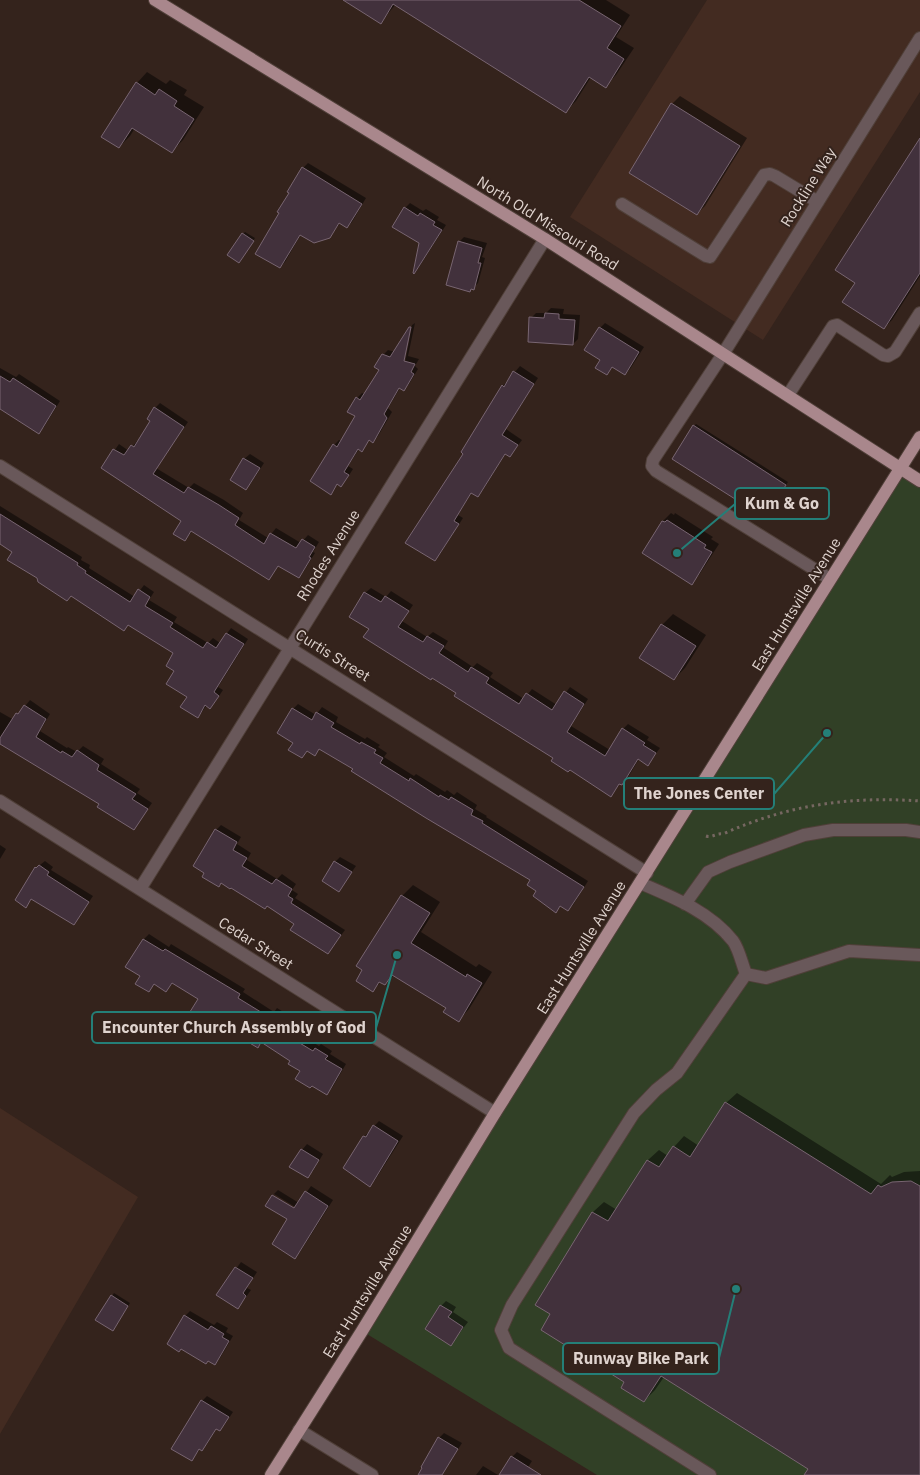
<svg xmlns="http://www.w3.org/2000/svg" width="920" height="1475" font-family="'IBM Plex Sans',sans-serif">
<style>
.built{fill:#432b21}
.green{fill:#314026}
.shadow{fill:#0007}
.building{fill:#42313c;stroke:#786571}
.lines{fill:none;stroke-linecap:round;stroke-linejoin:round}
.minor-casing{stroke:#4f3f38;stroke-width:14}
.major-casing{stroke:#4f3f38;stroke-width:14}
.path{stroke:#766761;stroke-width:3;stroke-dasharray:2.5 4;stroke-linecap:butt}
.minor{stroke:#69585a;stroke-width:12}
.major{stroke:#a9878c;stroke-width:12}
.labels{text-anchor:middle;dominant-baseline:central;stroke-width:4;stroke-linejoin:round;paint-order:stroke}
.street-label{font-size:15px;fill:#dfd3ce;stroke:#34231c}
.leader{fill:none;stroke:#247f78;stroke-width:2}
.callout-dot{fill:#247f78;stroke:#34231c;stroke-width:2}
.callout{fill:#34231c;stroke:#247f78;stroke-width:2}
.callout-label{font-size:16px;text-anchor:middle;font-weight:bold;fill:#dfd3ce}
</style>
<rect width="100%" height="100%" fill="#34231c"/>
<path class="built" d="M707 0H920V92L763 340 570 217Z
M0 1108 138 1197 0 1434Z"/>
<path class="green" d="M900 468 920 481V1475H597L362 1331Z"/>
<path class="shadow" d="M346 0H606L630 15 616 37 634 48 616 75 606 86 591 77 576 101 565 112 396 4 381 22Z
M147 72 166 84 170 80 187 90 184 95 204 107 183 140 172 151 135 128 130 136 119 147 137 83Z
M680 96 747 138 705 206 697 214 672 104Z
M920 140V276L892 320 884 328 856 282Z
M308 163 366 198 352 222 347 227 340 223 329 237 301 234 285 262 280 267 303 168Z
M410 203 423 211 426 209 439 217 437 220 446 225 419 267 414 272 420 242 405 208Z
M245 232 255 238 241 259 243 234Z
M464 237 487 243 482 257 485 258 478 283 473 288 459 242Z
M551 308 564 309 563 314 580 315 578 339 573 344 531 318 536 313H546Z
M415 323 408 356 419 359 415 366 418 369 409 384 404 390 400 388 388 408 392 412 378 436 373 441 370 439 362 450 359 449 348 466 353 469 346 480 341 485 338 483 330 493 334 445 339 440 342 441 356 416 357 398 362 393 365 394 381 369 383 355 388 350 395 352 402 367 404 368 412 325Z
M605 323 644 347 630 369 625 374 613 366 607 374 602 359 600 328Z
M520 366 538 378 506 429 522 440 510 456 506 453 483 490 478 495 472 492 458 515 463 518 440 554 435 560 465 454 503 386Z
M0 368 16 377 19 374 60 401 44 427 39 432 0 408Z
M160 403 188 422 156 468 189 488 194 483 224 500 243 513 239 520 268 538 276 528 301 543 308 535 319 542 313 552 315 553 303 572 298 577 279 565 269 578 193 530 185 540 182 520 102 468 119 444 129 451 137 441 139 442 152 421 155 408Z
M696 424 788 482 765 517 694 426Z
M250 454 264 463 251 483 246 488 244 459Z
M0 506 82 557 81 560 90 565 89 568 135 597 144 585 154 592 149 600 177 617 174 622 208 643 213 638 220 643 231 628 248 639 218 687 223 690 215 702 210 707 207 705 198 717 175 670V652L129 624 124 629 72 595 38 578 14 551 0 543Z
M671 513 674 515 675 513 713 537 711 539 719 544 699 575 691 583 663 521Z
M371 588 386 597 391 591 413 605 402 621 427 637 433 632 448 641 444 648 473 667 477 663 493 673 490 677 524 699 532 689 557 705 570 687 588 699 571 726 610 750 623 729 628 724 649 737 647 740 660 748 648 764 639 759 627 779 620 783 611 795 458 693 371 628 365 593Z
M673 614 706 635 685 668 674 679 641 658 662 625Z
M30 700 50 714 40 731 67 748 68 747 77 752 83 746 104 759 101 764 140 789 137 793 152 803 134 829 101 804 0 742V712L14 720Z
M298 704 316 715 322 707 338 717 336 722 365 739 367 737 380 745 378 747 387 753 384 757 414 776 416 774 445 792 447 790 454 795 457 792 477 805 475 809 487 816 486 817 588 881 573 905 568 910 561 906 556 911 538 891 532 879 320 748 314 754 308 750 302 757 295 742 293 709Z
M221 825 241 837 237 844 251 853 247 860 277 879 282 874 296 884 292 890 298 894 295 898 345 930 328 953 296 924 267 905 216 830Z
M0 845 6 849 0 859Z
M340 857 356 866 339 890 335 862Z
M45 861 53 867 51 870 93 896 74 924 32 898 26 906 36 868Z
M413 885 440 902 421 932 476 967 479 964 492 972 469 1009 459 1020 448 1008 394 975 385 984 381 982 372 990 364 970 358 966 402 896Z
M149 934 169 947 171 944 245 989 243 992 274 1012 277 1008 298 1021 292 1030 319 1046 321 1044 332 1051 330 1054 346 1064 332 1088 327 1093 292 1060 262 1042 258 1046 200 999 173 983 166 991 155 983 149 990 142 975 127 966 144 939Z
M737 1093 881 1184 890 1175 892 1177 904 1172 920 1171V1475H806L810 1469 664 1377 655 1390 644 1401 552 1314 537 1304 593 1212 604 1202 617 1210 648 1160 659 1150 668 1156 674 1147 684 1136 699 1146 726 1103Z
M379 1121 403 1136 375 1180 370 1185 364 1137Z
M307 1144 323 1154 313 1171 307 1177 302 1150Z
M311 1186 333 1200 300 1252 295 1257 300 1210 274 1194 278 1190 299 1203Z
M241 1262 257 1272 247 1288 251 1290 238 1308 218 1294Z
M114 1293 130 1303 115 1327 97 1319Z
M446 1301 456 1307 453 1312 468 1322 451 1344 441 1306Z
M190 1311 214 1325 217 1322 228 1328 226 1332 233 1336 220 1358 215 1364 185 1316Z
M207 1396 233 1412 225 1424 220 1430 217 1428 207 1444 202 1449 201 1448 191 1460 202 1401Z
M444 1433 462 1443 442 1475H427L439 1438Z
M517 1452 532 1461 523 1475H509L512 1457Z
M483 1466 498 1475H476Z"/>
<path class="building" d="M343 0H579L621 26 607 48 624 59 606 88 589 77 566 113 393 4 381 24Z
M136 82 155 95 159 89 177 101 174 106 194 119 172 153 132 128 119 148 101 137Z
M671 103 740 146 697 215 629 173Z
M920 138V273L884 329 842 302 855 283 835 270Z
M302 167 362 204 347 228 339 223 330 238 314 243 300 235 280 268 255 254 279 213 277 212 289 193 287 192Z
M404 207 418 216 420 213 435 222 433 225 442 230 414 274 413 273 419 243 392 227Z
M242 233 254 241 239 263 227 255Z
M458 241 482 248 478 263H481L474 290 471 289 470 292 446 285Z
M545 313 559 314V319L575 320 573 345 528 342 529 317 544 318Z
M409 327H411L404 361 415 364 411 372 414 374 404 391 399 388 384 414 387 418 373 443 369 440 362 452 358 449 344 472 349 475 341 487 337 484 331 495 310 481 333 444 337 447 355 416 347 412 356 397 360 400 379 370 374 367 382 354 390 357Z
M599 327 639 352 625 375 612 367 607 375 595 368 600 360 584 350Z
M513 371 534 384 502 435 518 445 510 457 505 454 478 497 471 493 454 521 459 524 435 561 405 543 463 454 461 452 502 385 504 387Z
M0 376 10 382 13 378 56 406 39 434 0 409Z
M154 407 184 427 153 474 184 493 188 487 219 505 239 518 235 525 264 544 270 533 296 548 302 539 315 547 309 557 311 558 299 578 278 566 269 580 191 531 185 541 173 534 181 521 101 468 113 449 124 455 131 445 134 447 150 421 147 419Z
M693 425 786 485 765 518 672 459Z
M243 458 260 468 246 490 230 480Z
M0 514 78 563 77 565 86 571 85 573 130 602 138 589 150 597 145 606 173 623 170 627 203 648 207 642 216 648 226 633 244 644 214 692 219 696 210 709 205 705 198 718 180 707 187 697 166 684 174 671 166 666 173 653 128 625 124 631 71 596 67 601 38 582 37 578 7 560 12 552 0 544Z
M667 520 706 545 704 548 712 552 692 585 642 553 662 521 665 522Z
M364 592 381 602 385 596 409 611 398 627 423 642 427 636 444 646 439 653 468 672 471 667 489 678 486 683 519 704 526 693 552 710 564 691 584 704 567 732 605 756 622 728 645 743 643 745 656 753 648 766 638 759 622 785 619 784 611 797 570 770 568 772 551 761 553 758 454 696 456 693 432 678 431 680 363 637 369 629 349 617Z
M661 624 696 646 674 680 639 658Z
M24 705 46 719 36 737 61 753 62 751 72 757 77 750 99 765 97 770 136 794 132 799 148 809 134 830 97 807 99 804 0 744V738L16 713 18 714Z
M292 708 312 720 316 712 334 723 331 727 360 744 361 742 376 750 374 753 383 758 380 763 409 781 410 778 439 797 440 795 449 800 451 797 473 810 471 815 483 821 482 823 584 887 568 911 560 906 556 913 533 896 536 891 527 885 530 880 426 818 351 771 353 769 319 749 315 756 307 751 302 758 288 750 293 743 277 733Z
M215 829 237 842 233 850 247 858 242 866 272 884 276 879 292 889 288 896 293 899 291 903 341 935 328 954 290 930 294 924 267 906 265 909 231 888 230 889 221 883 219 887 202 877 204 873 193 866Z
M334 861 352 872 339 892 322 881Z
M39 865 49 872 47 875 89 902 74 925 31 899 26 908 15 900 35 867 36 868Z
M401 895 430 913 411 943 466 977 467 974 482 983 459 1022 443 1012 446 1008 392 975 385 985 379 982 373 992 356 981 362 970 356 966Z
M143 939 163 951 165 949 240 994 238 998 269 1017 271 1013 294 1027 288 1036 313 1051 315 1048 328 1056 325 1059 342 1069 327 1095 312 1086 310 1088 295 1079 300 1071 288 1064 290 1061 261 1042 258 1048 243 1039 241 1043 203 1020 201 1023 188 1015 198 999 172 983 166 992 154 984 149 992 135 984 140 976 125 967Z
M725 1102 871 1194 878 1185 881 1187 892 1182 911 1181 920 1186V1475H804L808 1469 661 1376 644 1402 621 1388 624 1382 541 1330 550 1314 535 1305 592 1212 608 1221 647 1160 659 1167 673 1146 690 1157Z
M373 1125 398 1141 370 1187 343 1168 363 1136 366 1137Z
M301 1149 319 1160 308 1178 289 1167Z
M305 1191 328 1206 295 1259 272 1244 287 1219 265 1206 272 1195 294 1208Z
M235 1267 253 1278 243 1293 246 1296 238 1309 216 1295Z
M111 1295 128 1306 113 1331 95 1320Z
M440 1305 452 1312 448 1317 463 1327 451 1346 425 1329Z
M184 1315 208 1330 211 1326 224 1334 222 1337 229 1341 215 1365 208 1361 206 1364 181 1349 179 1352 167 1344Z
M201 1400 229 1417 220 1431 216 1429 202 1451 199 1449 192 1461 171 1449Z
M438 1437 458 1449 442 1475H418L422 1468 421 1467Z
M511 1456 541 1475H499Z"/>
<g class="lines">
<defs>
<path id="minor" d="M622 204 706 256 710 257 764 175 770 174 775 176 818 202
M788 395 833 326 837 325 883 355 888 356 895 352 920 313
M0 466 647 873
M830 579 656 471 652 466 653 460 723 354 920 38
M0 801 495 1113
M640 883C673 897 710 912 733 941 739 949 742 964 746 974L677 1073 656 1090 634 1113 512 1305 501 1330 509 1348 710 1475
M140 889 545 239
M685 904 708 872 730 862 804 835 833 830H906L920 832
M746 974 766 978 849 951 920 955
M299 1430 372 1475"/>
<path id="major" d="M155 0 545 239 920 481
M271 1475 362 1331 495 1113 920 437"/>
</defs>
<use href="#minor" class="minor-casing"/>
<use href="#major" class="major-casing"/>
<path class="path" d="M706 836C712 838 716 833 723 834 787 805 850 796 920 801"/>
<use href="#minor" class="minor"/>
<use href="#major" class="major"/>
</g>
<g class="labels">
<g class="street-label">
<text transform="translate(808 187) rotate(-58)">Rockline Way</text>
<text transform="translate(548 223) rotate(32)">North Old Missouri Road</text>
<text transform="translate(328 555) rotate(-58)">Rhodes Avenue</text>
<text transform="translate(796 604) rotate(-58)">East Huntsville Avenue</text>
<text transform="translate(333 655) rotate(32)">Curtis Street</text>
<text transform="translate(256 943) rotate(32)">Cedar Street</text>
<text transform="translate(581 947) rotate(-58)">East Huntsville Avenue</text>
<text transform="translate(367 1291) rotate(-58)">East Huntsville Avenue</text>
</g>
</g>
<path class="leader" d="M677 553L735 504M827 733L774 794M397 955L376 1028M736 1289L719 1358"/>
<g class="callout-dot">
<circle cx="677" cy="553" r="5"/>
<circle cx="827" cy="733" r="5"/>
<circle cx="397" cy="955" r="5"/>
<circle cx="736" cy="1289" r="5"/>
</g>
<g class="callout">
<rect x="735" y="488" width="94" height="31" rx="5"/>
<rect x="624" y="778" width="150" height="31" rx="5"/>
<rect x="92" y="1012" width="284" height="31" rx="5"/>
<rect x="563" y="1343" width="156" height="31" rx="5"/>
</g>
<g class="callout-label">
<text x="782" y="509">Kum &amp; Go</text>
<text x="699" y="799">The Jones Center</text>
<text x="234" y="1033">Encounter Church Assembly of God</text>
<text x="641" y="1364">Runway Bike Park</text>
</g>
</svg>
